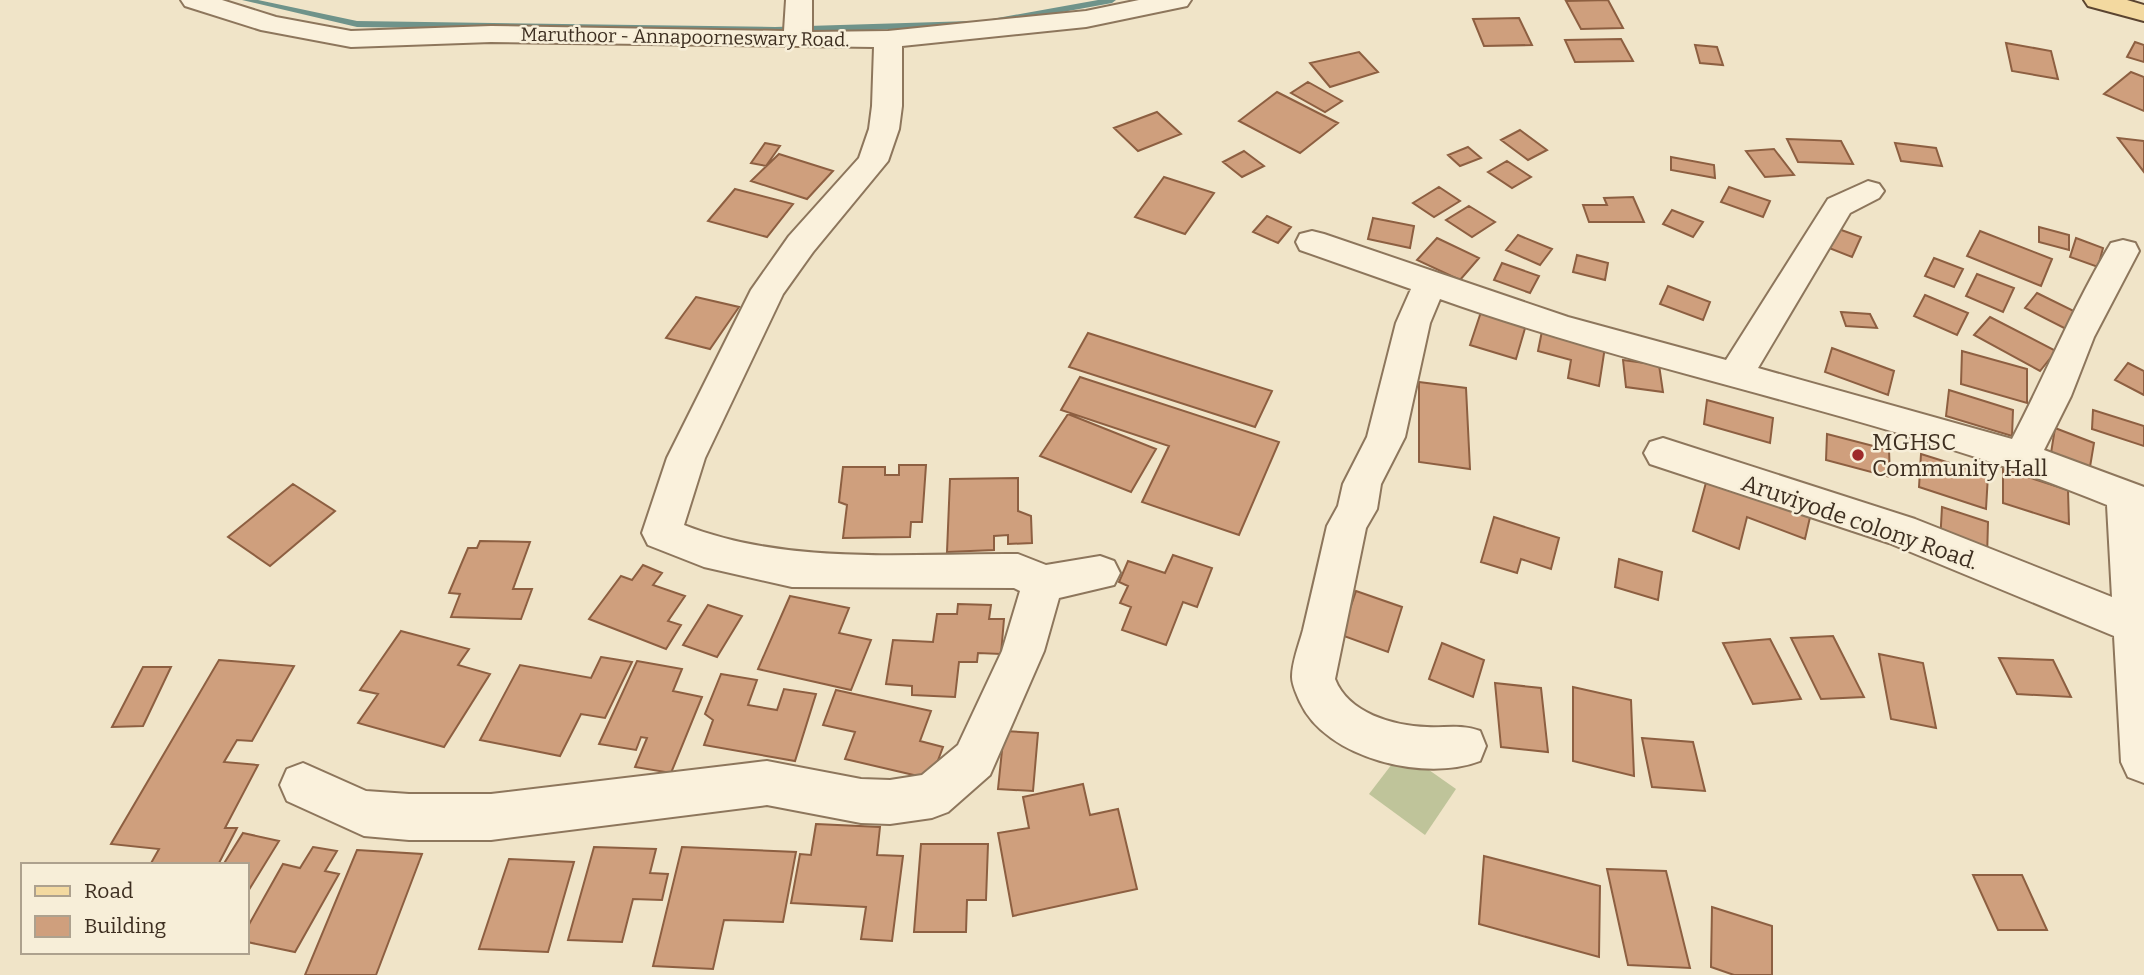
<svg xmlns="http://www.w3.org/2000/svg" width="2144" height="975" font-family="Bitter,serif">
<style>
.cemetery{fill:#bfc49a}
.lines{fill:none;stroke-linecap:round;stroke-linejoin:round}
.stream{fill:#6f938a;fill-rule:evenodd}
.building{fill:#cf9f7d;stroke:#8d5f41;stroke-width:2}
.street-casing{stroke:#8d765c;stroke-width:4}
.primary-casing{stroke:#5b4430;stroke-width:4}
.street{fill:#faf1dc;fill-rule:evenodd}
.primary{fill:#f3d9a0;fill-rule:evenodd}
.poi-dot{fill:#9e2a2b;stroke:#f7eed8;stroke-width:2.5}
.labels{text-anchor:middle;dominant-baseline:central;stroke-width:5;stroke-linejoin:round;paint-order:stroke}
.far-street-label{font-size:19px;fill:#3d2e20;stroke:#f7eed8}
.poi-label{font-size:23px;fill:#3d2e20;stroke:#f7eed8;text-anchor:start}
.street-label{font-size:23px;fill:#3d2e20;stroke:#f7eed8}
</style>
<rect width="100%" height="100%" fill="#f0e4c8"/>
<path class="cemetery" d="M1402 751 1456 789 1425 835 1369 794Z"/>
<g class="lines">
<path class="stream" d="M242 0H258L357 21 775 27 971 21 975 24 971 27 775 33 357 27Z
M1098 0H1116L1112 3 992 25 988 22 992 19Z"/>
</g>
<path class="building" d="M1608 0 1623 28 1581 29 1566 1Z
M1519 18 1532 45 1484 46 1473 19Z
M1621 39 1633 61 1575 62 1565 40Z
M2135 42 2144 45V62L2127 57Z
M2006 43 2051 51 2058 79 2012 71Z
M1695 45 1717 47 1723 65 1700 63Z
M1359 52 1378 72 1330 87 1310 63Z
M2131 72 2144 77V111L2104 94Z
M1308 82 1342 101 1325 112 1291 93Z
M1277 92 1338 123 1300 153 1239 121Z
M1157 112 1181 134 1138 151 1114 128Z
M1520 130 1547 150 1528 160 1501 140Z
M2118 138 2144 141V172Z
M1787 139 1841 141 1853 164 1798 162Z
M765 143 780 146 766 166 751 163Z
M1895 143 1936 148 1942 166 1901 161Z
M1468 147 1481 158 1460 166 1448 155Z
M1774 149 1794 175 1765 177 1746 151Z
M1244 151 1264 166 1242 177 1223 162Z
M779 154 833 171 807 199 751 181Z
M1671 157 1714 165 1715 178 1671 170Z
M1507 161 1531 177 1512 188 1488 172Z
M1164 177 1214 193 1185 234 1135 217Z
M1439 187 1460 201 1434 217 1413 203Z
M1729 187 1770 201 1763 217 1721 202Z
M735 189 793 204 767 237 708 221Z
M1633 197 1644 222H1589L1583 205H1607L1604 198Z
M1469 206 1495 222 1472 237 1446 220Z
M1672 210 1703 222 1693 237 1663 224Z
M1267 216 1291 227 1278 243 1253 232Z
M1373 218 1414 226 1410 248 1368 239Z
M1833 227 1861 237 1852 257 1824 246Z
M2039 227 2069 235V250L2039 242Z
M1980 231 2052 259 2041 286 1967 256Z
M1518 235 1552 249 1540 265 1506 250Z
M1437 238 1479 258 1460 280 1417 260Z
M2076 238 2103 248 2098 267 2070 257Z
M1577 255 1608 263 1605 280 1573 272Z
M1934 258 1963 269 1954 287 1925 276Z
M1502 263 1539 276 1530 293 1494 280Z
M1977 274 2014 288 2003 312 1966 296Z
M1668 286 1710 302 1703 320 1660 304Z
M2037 293 2082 315 2070 331 2025 308Z
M1925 295 1968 313 1957 335 1914 316Z
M696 297 739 307 710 349 666 338Z
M1481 312 1526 325 1516 359 1470 345Z
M1841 312 1870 314 1877 328 1846 326Z
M1990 317 2056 351 2040 371 1974 335Z
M1542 331 1605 347 1599 386 1568 378 1571 360 1538 351Z
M1088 333 1272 391 1255 427 1069 367Z
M1832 348 1894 371 1888 395 1825 372Z
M1962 351 2027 369V403L1961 384Z
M1623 360 1659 365 1663 392 1626 387Z
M2128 363 2144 371V395L2115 380Z
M1080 377 1279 442 1239 535 1142 502 1169 446 1061 410Z
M1419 382 1466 388 1470 469 1419 462Z
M1949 390 2013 410 2012 436 1946 416Z
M1707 400 1773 418 1770 443 1704 424Z
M2093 410 2144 426V446L2092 429Z
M1068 414 1156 449 1131 492 1040 456Z
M2055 428 2094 443 2090 467 2051 453Z
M1827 434 1889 450 1890 477 1826 460Z
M1921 454 1988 475 1986 509 1919 487Z
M899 465H926L922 522H911L910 537 843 538 847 505 839 502 843 467H885V475H899Z
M2003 469 2068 490 2069 524 2003 503Z
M1708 475 1811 513 1805 539 1747 517 1739 549 1693 531Z
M1018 478V511L1031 516 1032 543 1008 544V535L994 536V550L947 552 950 479Z
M293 484 335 511 270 566 228 537Z
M1942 507 1988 522 1987 558 1940 543Z
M1494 517 1559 538 1551 569 1521 559 1517 573 1481 562Z
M480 541 530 542 513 589H532L521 619 451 617 460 594 449 593 468 548H477Z
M1173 555 1212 568 1197 607 1183 602 1166 645 1122 630 1131 607 1120 603 1128 586 1119 582 1128 561 1165 573Z
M1619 559 1662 572 1658 600 1615 587Z
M643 565 662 573 653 585 685 596 668 621 681 625 666 649 589 619 621 576 632 580Z
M1356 591 1402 607 1388 652 1341 635Z
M790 596 849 608 839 633 871 640 851 690 758 669Z
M958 604 991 605 989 619H1004L1001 654 978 653 977 662H959L955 697 912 695V686L886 684 893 640 933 642 937 614H957Z
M708 605 742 616 717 657 683 645Z
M401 631 469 649 458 665 490 674 444 747 358 723 378 694 360 690Z
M1833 636 1864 697 1821 699 1791 638Z
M1770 639 1801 699 1753 704 1723 643Z
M1442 643 1484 660 1473 697 1429 679Z
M1879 654 1923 663 1936 728 1891 719Z
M601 657 632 662 605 718 581 714 560 756 480 740 520 665 591 678Z
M1999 658 2053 660 2071 697 2017 694Z
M219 660 294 666 252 741 237 740 224 762 258 765 225 828H237L218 865H150L159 849 111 844Z
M637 661 682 669 673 691 702 697 671 773 635 767 647 738 641 737 636 750 599 744Z
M143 667H171L143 726 112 727Z
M721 674 757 680 748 705 777 710 784 689 816 694 795 761 704 745 713 720 705 714Z
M1495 683 1541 688 1548 752 1501 747Z
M1573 687 1631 700 1634 776 1573 761Z
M836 690 931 711 920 741 943 747 931 779 845 759 855 732 823 725Z
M1004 731 1038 733 1033 791 998 789Z
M1642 738 1693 742 1705 791 1652 787Z
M1083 784 1090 815 1118 809 1137 889 1013 916 998 833 1029 828 1023 797Z
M816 824 880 827 877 855 903 856 892 941 861 939 866 907 791 903 800 854 811 855Z
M243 833 279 841 247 893V865H223Z
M921 844H988L986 900H967L966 932H914Z
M313 847 337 851 325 871 339 874 295 952 247 942V928L283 864 300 868Z
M594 847 656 849 650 873 668 874 662 900 633 899 622 942 568 940Z
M682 847 796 852 783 922 724 920 713 969 653 966Z
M357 850 422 854 376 975H305Z
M1484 856 1600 886 1599 957 1479 924Z
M509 859 574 862 548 952 479 949Z
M1607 869 1666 871 1690 968 1628 965Z
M1973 875H2022L2047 930H1998Z
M1712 907 1772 926V975H1734L1711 967Z"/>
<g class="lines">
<defs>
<path id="street" d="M181 0H222L276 17 351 31 491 26 784 31 786 0H812V32L888 31 1086 11 1139 0H1191L1187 6 1086 27 902 46V106L899 129 888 161 813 252 783 294 705 458 684 525C789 566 907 553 1018 554L1046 565 1100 556 1114 561 1120 573 1114 585 1059 598 1044 651 990 775 948 812 932 818 890 824 861 823 767 805 491 840H409L364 836 287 801 280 785 287 769 303 763 366 791 409 794H491L767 761 861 779 890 780 922 775 958 745 1002 651 1020 591 1014 588 792 587 704 567 648 545 642 533 667 458 751 290 789 236 859 158 869 129 872 106 874 47 491 42 351 47 261 30 185 6Z
M1868 181 1879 184 1884 191 1879 198 1850 213 1758 368 2012 439C2046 374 2073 306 2111 243L2123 240 2135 243 2139 251 2094 337 2071 396 2044 450 2144 487V783L2128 777 2121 762 2114 636 1889 543 1650 464 1644 453 1650 442 1663 438 1915 519 2112 597 2107 505C1892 417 1660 377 1440 299L1430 323 1405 437 1381 484 1377 509 1366 528 1335 679C1348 713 1393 726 1427 727 1446 728 1461 724 1480 731L1486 746 1480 761C1426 782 1326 759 1300 702 1297 695 1292 685 1292 677 1292 662 1299 645 1303 630 1311 596 1319 561 1327 526L1338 506 1343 484 1367 437 1396 323 1411 289 1300 250 1296 242 1300 234 1312 231 1324 234 1568 317 1726 360 1828 199Z"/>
<path id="primary" d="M2084 0H2127L2144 5V21L2088 6Z"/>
</defs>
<use href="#street" class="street-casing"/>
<use href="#primary" class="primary-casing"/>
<use href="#street" class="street"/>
<use href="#primary" class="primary"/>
</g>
<circle class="poi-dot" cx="1858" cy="455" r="7"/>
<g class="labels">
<g class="far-street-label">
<text transform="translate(685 37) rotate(1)">Maruthoor - Annapoorneswary Road.</text>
</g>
<g class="poi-label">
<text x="1872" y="442">MGHSC<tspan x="1872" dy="26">Community Hall</tspan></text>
</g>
<g class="street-label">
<text transform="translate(1860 522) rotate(19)">Aruviyode colony Road.</text>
</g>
</g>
<rect x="21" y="863" width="228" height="91" fill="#f7eed8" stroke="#ada18e" stroke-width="2"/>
<rect x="35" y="886" width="35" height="10" fill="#f3d9a0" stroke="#ada18e" stroke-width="2"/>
<text x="84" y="898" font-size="21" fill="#3d2e20">Road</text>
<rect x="35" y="916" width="35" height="21" fill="#cf9f7d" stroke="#ada18e" stroke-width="2"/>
<text x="84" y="933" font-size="21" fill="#3d2e20">Building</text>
</svg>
